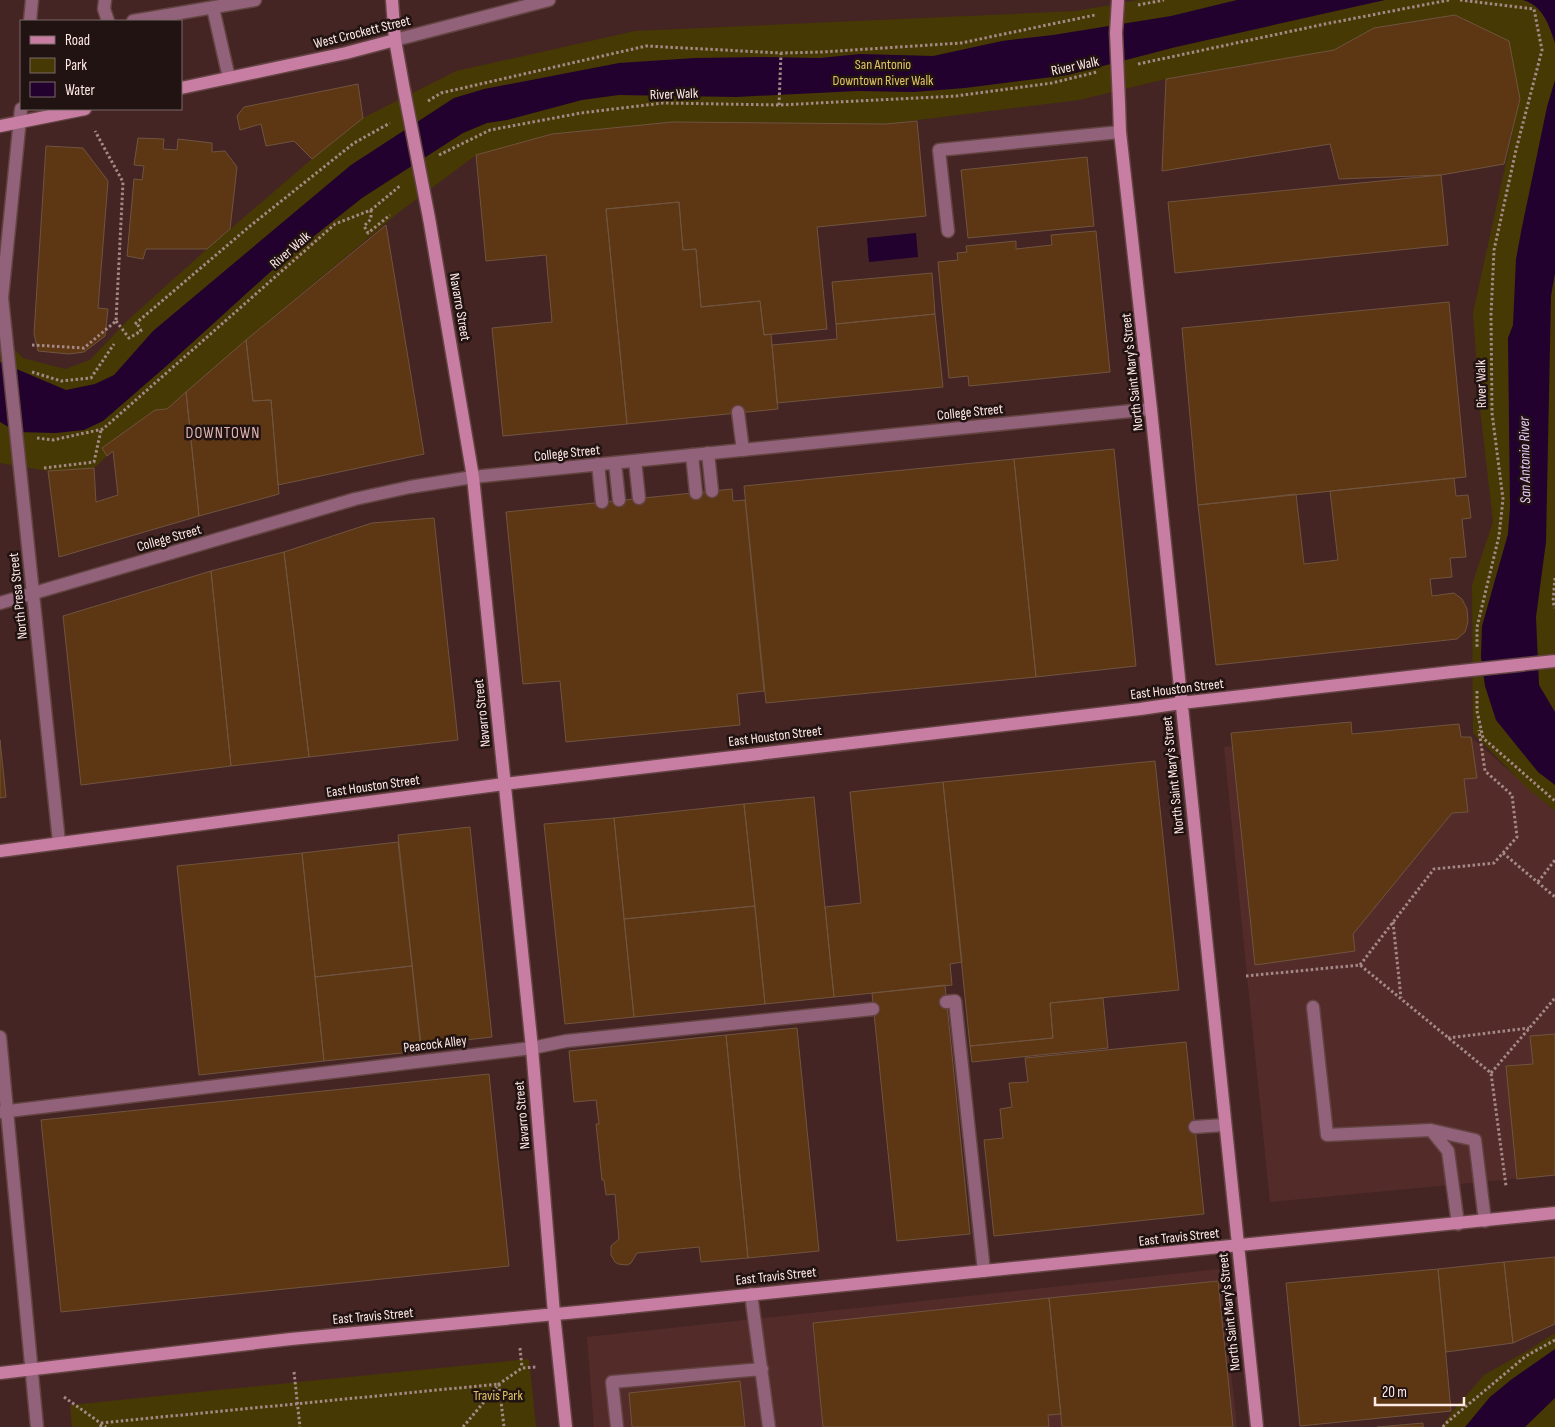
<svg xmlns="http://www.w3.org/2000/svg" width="1555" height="1427" font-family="'Sofia Sans Condensed',sans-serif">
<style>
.built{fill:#532c2a}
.green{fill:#463903}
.water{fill:#23012f}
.building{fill:#5d3613;stroke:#6f543f}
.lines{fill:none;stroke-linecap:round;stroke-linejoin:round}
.lane-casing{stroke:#634442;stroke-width:15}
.street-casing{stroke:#634442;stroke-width:15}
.secondary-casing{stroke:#634442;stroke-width:15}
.path{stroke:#a48987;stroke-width:3;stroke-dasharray:2.5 2.5;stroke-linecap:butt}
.lane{stroke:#916279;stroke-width:12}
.street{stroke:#916279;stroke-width:12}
.secondary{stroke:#c87da2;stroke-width:12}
.street-bridge-casing{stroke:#634442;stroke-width:15;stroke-linecap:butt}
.secondary-bridge-casing{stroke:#634442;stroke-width:15;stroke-linecap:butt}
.street-bridge{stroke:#916279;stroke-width:12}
.secondary-bridge{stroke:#c87da2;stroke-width:12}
.labels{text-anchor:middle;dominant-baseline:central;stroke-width:5;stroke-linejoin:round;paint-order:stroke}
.street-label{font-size:14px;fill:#ffe9e7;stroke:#211312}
.park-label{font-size:14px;fill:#e1c563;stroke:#211312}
.water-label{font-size:15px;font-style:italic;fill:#eccbfb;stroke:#211312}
.quarter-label{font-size:16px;letter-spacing:1px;fill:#deb5b2;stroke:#211312}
</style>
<rect width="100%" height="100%" fill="#452523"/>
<path class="built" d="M1459 724 1461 737H1471L1555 811V1175L1270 1202 1224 747Z
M1220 1269 1237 1427H594L587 1337Z"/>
<path class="green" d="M1139 0H1555V811L1527 788 1473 733 1472 585 1493 522 1479 399 1473 313 1520 99 1374 28 1334 50 1166 79 1079 100 886 124 672 122 552 134 476 155 398 213 246 340 167 409 155 410 102 448 107 456 94 468 48 471 0 463V335L23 358 65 369 90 360 127 321 207 249 312 159 363 118 456 71 635 31 1076 11Z
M1555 1333V1427H1441L1452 1412 1484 1375 1527 1351Z
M529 1359 536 1427H72L70 1405Z"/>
<path class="water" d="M1237 0H1385L1176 47 1068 75 965 88 914 92 857 91 736 97 619 95 582 100 507 120 487 123 463 133 362 198 279 264 171 362 103 421 84 430 56 433 17 432 0 422V362L66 390 95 384 114 375 153 331 351 165 454 98 484 89 619 63 695 58 764 57 820 58 860 54 933 56 1002 41 1053 35 1171 16Z
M1523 0H1555V43C1549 25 1543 6 1523 0Z
M1555 80V273L1551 296 1546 542 1536 617 1539 685 1555 712V785L1538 772 1496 720 1485 686 1481 657 1482 626 1508 534 1510 507 1508 338 1513 325 1516 259 1522 227 1547 107Z
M916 233 918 257 869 262 867 238Z
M1555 1349V1398L1525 1427H1465L1490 1397 1512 1379Z"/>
<path class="building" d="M1455 15 1509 41 1520 99 1504 164 1441 175 1339 179 1330 144 1162 171 1166 79 1334 50 1374 28Z
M358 84 363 118 312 159 294 141 266 146 261 124 240 130 237 116 244 107Z
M917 121 926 216 817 227 827 329 764 335 760 301 701 307 696 249 683 250 679 202 606 209 627 424 503 436 492 328 552 322 546 255 486 261 476 155 552 134 672 122 886 124Z
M138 138 164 139 163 149 177 150 178 139 212 143V152L225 151 237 167 230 229 207 249H146L143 259 127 256 134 179 142 180 144 166 134 165Z
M46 146 83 148 108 181 98 308 108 309 105 336 84 352 69 354 38 351 34 334Z
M1087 157 1094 226 968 238 961 170Z
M1441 175 1448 245 1175 273 1168 202Z
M679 202 683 250 696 249 701 307 760 301 764 335 771 334 778 409 627 424 606 209Z
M386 225 424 454 278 485 271 400 253 401 246 340Z
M1096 231 1110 372 969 386 968 376 949 378 938 262 958 260 957 253 967 252 966 246 1016 241V249L1052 245 1051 235Z
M932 273 935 314 836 324 832 282Z
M1449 302 1466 477 1198 505 1182 328Z
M935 314 943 387 777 403 772 345 837 339 836 324Z
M246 340 253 401 271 400 279 494 199 516 186 392Z
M186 392 199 516 59 557 48 471 94 468 96 502 118 495 113 451 107 456 102 448 155 410 167 409Z
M1114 449 1136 666 1036 677 1014 459Z
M1014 459 1036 677 766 703 744 486Z
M1454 478 1456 496 1468 495 1471 518 1462 519 1466 557 1450 558 1452 577 1430 579 1432 596 1454 593 1462 599 1467 609 1468 622 1465 632 1457 639 1216 665 1198 505 1296 494 1304 564 1338 560 1330 491Z
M732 489 733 501 745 500 764 691 737 694 740 725 566 742 560 681 523 684 506 512Z
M434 518 458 740 309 757 284 552 372 523Z
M284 552 309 757 231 766 211 571Z
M211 571 231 766 81 785 63 616Z
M1351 722 1352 734 1459 724 1461 737H1471L1477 778 1464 779 1468 812 1452 813 1353 934 1355 951 1255 965 1231 733Z
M0 740 6 797 0 798Z
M1155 761 1179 990 1050 1003 1053 1038 970 1046 943 782Z
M943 782 962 962 950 964 952 985 834 997 825 907 861 903 850 792Z
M814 797 834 997 765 1004 744 804Z
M744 804 755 906 624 919 614 818Z
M614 818 634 1017 565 1024 544 824Z
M470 827 492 1037 421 1045 398 835Z
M398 842 412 966 315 977 302 853Z
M302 853 324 1061 199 1075 177 866Z
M755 906 765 1004 634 1017 624 919Z
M412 966 421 1051 324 1061 315 977Z
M945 985 970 1234 897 1241 872 993Z
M1103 998 1108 1048 972 1062 970 1046 1053 1038 1050 1003Z
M797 1028 819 1251 748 1258 726 1035Z
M1555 1034V1175L1517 1179 1506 1066 1533 1064 1530 1036Z
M726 1035 748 1258 701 1262 699 1247 637 1253 631 1263 627 1265 618 1264 615 1262 611 1255V1246L619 1239 615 1194 606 1195 604 1180H602L596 1124H599L596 1100 574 1102 569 1051Z
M1186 1042 1204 1214 994 1236 984 1140 1003 1138 1000 1109 1012 1107 1009 1083 1028 1082 1025 1058Z
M489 1074 509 1266 61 1312 41 1120Z
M1555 1257V1324L1513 1343 1504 1262Z
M1504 1262 1513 1343 1446 1352 1438 1269Z
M1438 1269 1451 1411 1300 1426 1286 1283Z
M1218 1281 1233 1427H1062L1049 1298Z
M1049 1298 1061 1414 1048 1415 1049 1427H823L813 1323Z
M740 1381 745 1427H632L629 1393Z
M1423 1423V1427H1377Z"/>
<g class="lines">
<defs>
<path id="lane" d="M105 0 104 9 108 21
M213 8 229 78
M133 21 255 0
M948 231 939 150 1120 132
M738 412 743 450
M708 453 712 491
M692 455 696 493
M635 461 639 498
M615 463 619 500
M598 464 602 502
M946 1002 955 1001 984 1271
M1313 1007 1327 1135 1431 1130 1475 1140 1485 1221
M0 1112 532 1048 566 1041 873 1009
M1195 1127 1224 1125
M1431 1130 1448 1151 1458 1224
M751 1294 769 1427
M617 1427 612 1382 762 1369"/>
<path id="street" d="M30 21 32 0
M395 40 549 0
M2 298 21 109
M19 460 59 842
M0 603 355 499 410 487 473 477 1151 409
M0 1037 37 1427"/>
<path id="secondary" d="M392 0 395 40 404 90
M181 88 346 53 395 40
M1119 103 1120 132 1151 409 1257 1427
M0 126 85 109
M429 218 473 477 532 1048 554 1314 566 1427
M0 851 504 784 1140 709 1181 703 1452 672
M0 1373 291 1339 599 1310 1555 1213"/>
</defs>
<use href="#lane" class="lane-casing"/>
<use href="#street" class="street-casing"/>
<use href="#secondary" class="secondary-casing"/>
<path class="path" d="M1460 0 1534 9 1542 50 1516 150 1494 250 1491 315 1492 413 1503 499 1499 536 1477 627V647
M1138 5 1164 0
M1138 64 1325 24 1449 0
M428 101 441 93 646 46 781 53 822 52 961 43 1095 15
M779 105 781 53
M439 155 490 130 581 113 663 103 779 105 956 96 1052 83 1097 72
M371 210V219L364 226 368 233 390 215
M116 321 129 338 141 331 137 323
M135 324 250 226 354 143 390 123
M32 345 84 348 116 321 123 182 95 131
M32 372 61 381 91 378 114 344
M37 438 53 440 103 429 335 224 371 210 401 185
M44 468 94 462 101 430
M1555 578 1553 602 1555 608
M1477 691V711L1483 738 1555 801
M1503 853 1555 897
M1538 882 1555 860
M1393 922 1401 998
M1360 965 1434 869 1494 863 1517 837 1512 795 1485 771 1479 730
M1246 976 1360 965 1491 1073 1506 1186
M1448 1038 1529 1028
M1491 1073 1555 998
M520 1348 522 1368
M294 1372 300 1427
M64 1397 106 1427
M101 1427 100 1423 499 1384 504 1427
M463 1427 499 1384 522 1368 537 1367
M1443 1427 1445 1424 1526 1356 1555 1340"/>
<use href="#lane" class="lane"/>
<use href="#street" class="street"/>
<use href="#secondary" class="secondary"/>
<defs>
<path id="street-bridge" d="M2 298 19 460"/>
<path id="secondary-bridge" d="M1118 0 1116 33 1119 103
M404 90 429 218
M1452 672 1555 661"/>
</defs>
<use href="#street-bridge" class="street-bridge-casing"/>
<use href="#secondary-bridge" class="secondary-bridge-casing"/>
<use href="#street-bridge" class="street-bridge"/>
<use href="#secondary-bridge" class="secondary-bridge"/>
</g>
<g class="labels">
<g class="street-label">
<text transform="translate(362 32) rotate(-14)">West Crockett Street</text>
<text transform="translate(1075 66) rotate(-12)">River Walk</text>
<text transform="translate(674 94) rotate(-2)">River Walk</text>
<text transform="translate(290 250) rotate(-41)">River Walk</text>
<text transform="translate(460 307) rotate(80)">Navarro Street</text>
<text transform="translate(1132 372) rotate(-96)">North Saint Mary's Street</text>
<text transform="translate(1481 384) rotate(-91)">River Walk</text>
<text transform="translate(970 412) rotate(-6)">College Street</text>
<text transform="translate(567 453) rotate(-6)">College Street</text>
<text transform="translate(169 538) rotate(-16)">College Street</text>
<text transform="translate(18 596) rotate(-96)">North Presa Street</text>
<text transform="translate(1177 689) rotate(-7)">East Houston Street</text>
<text transform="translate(482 713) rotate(-96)">Navarro Street</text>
<text transform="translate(775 736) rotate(-7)">East Houston Street</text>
<text transform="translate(1173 775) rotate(-96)">North Saint Mary's Street</text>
<text transform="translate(373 786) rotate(-8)">East Houston Street</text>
<text transform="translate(435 1044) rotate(-7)">Peacock Alley</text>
<text transform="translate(522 1115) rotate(-95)">Navarro Street</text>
<text transform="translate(1179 1237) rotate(-6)">East Travis Street</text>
<text transform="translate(776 1276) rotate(-6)">East Travis Street</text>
<text transform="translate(1229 1312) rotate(-96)">North Saint Mary's Street</text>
<text transform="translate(373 1316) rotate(-5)">East Travis Street</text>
</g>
<g class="park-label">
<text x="883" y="64">San Antonio<tspan x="883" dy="16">Downtown River Walk</tspan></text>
<text x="498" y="1395">Travis Park</text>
</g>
<g class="water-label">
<text transform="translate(1525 460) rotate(-91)">San Antonio River</text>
</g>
<g class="quarter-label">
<text x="223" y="433">DOWNTOWN</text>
</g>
</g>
<rect x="20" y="20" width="162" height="90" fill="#211312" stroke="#7a6967"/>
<rect x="30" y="36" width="25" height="8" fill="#c87da2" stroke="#7a6967"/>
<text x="65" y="45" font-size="15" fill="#ffe9e7">Road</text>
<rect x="30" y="58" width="25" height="15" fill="#463903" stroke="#7a6967"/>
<text x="65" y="70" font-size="15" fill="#ffe9e7">Park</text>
<rect x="30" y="82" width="25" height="15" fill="#23012f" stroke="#7a6967"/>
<text x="65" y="95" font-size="15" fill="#ffe9e7">Water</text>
<path d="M1375 1397v8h89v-8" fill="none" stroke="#ffe9e7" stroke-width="2.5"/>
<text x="1382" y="1397" font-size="15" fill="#ffe9e7" stroke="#211312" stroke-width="4" paint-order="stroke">20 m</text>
</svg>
